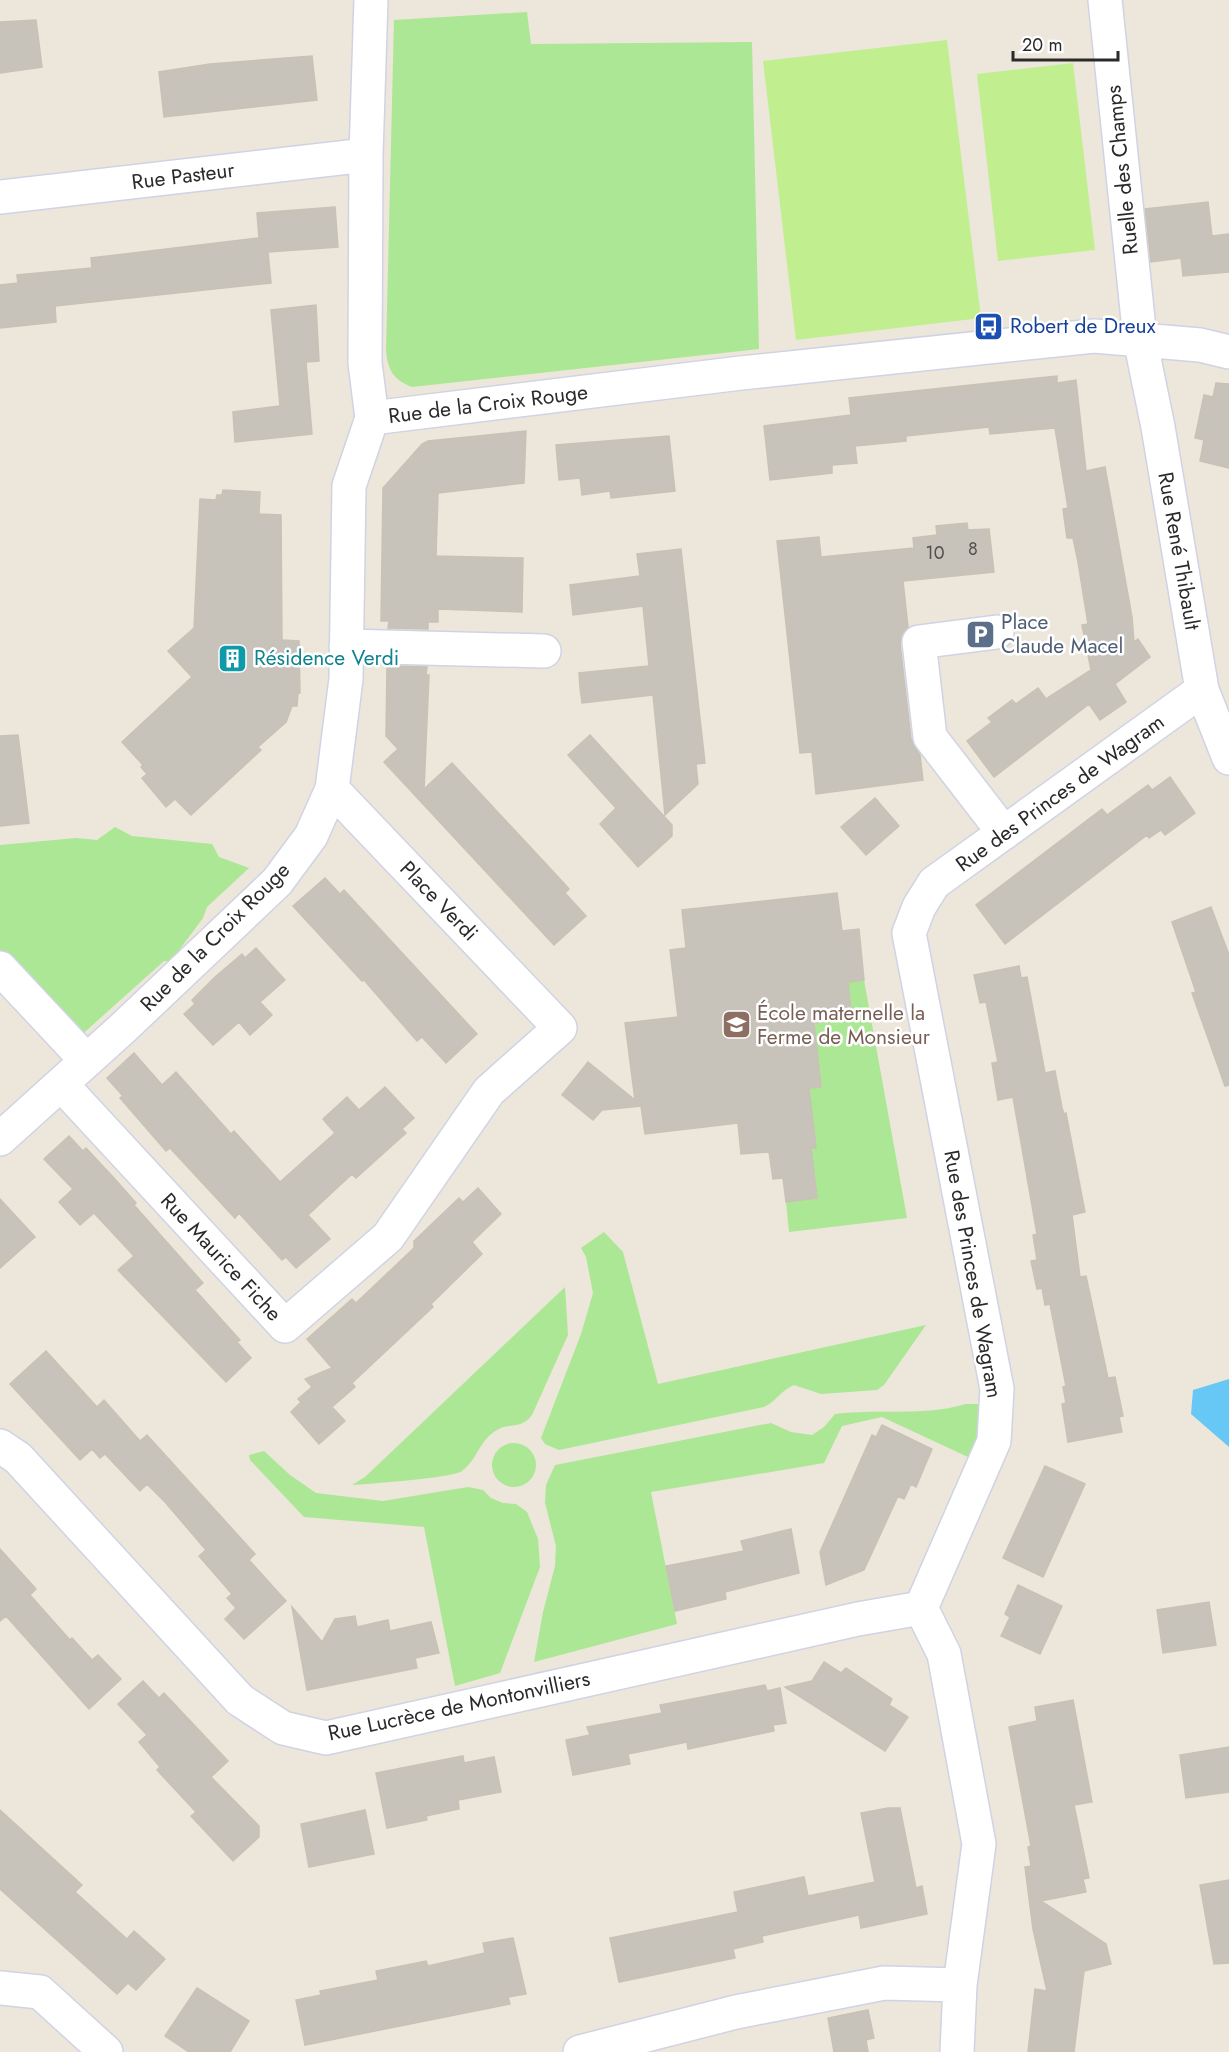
<svg xmlns="http://www.w3.org/2000/svg" width="1229" height="2052" font-family="Jost,sans-serif">
<style>
.green{fill:#abe794}
.pitch{fill:#c1ef8f}
.water{fill:#67c8f6}
.building{fill:#c8c3ba;stroke:#c8c2b4;stroke-width:1.5}
.lines{fill:none;stroke-linecap:round;stroke-linejoin:round}
.minor-casing{stroke:#d0d3e4;stroke-width:36}
.minor{stroke:#fff;stroke-width:33}
.labels{text-anchor:middle;dominant-baseline:central;stroke-width:5;stroke-linejoin:round;paint-order:stroke}
.number-label{font-size:18px;fill:#52504e}
.street-label{font-size:21px;fill:#2a2a2a;stroke:#fff}
.transit-label{font-size:21px;fill:#164399;stroke:#fff;text-anchor:start}
.service-label{font-size:21px;fill:#4e5e75;stroke:#fff;text-anchor:start}
.culture-label{font-size:21px;fill:#0d838f;stroke:#fff;text-anchor:start}
.education-label{font-size:21px;fill:#785e54;stroke:#fff;text-anchor:start}
</style>
<rect width="100%" height="100%" fill="#ede6db"/>
<path class="green" d="M527 12 531 44 752 42 759 349 412 387C394 380 388 371 386 351L394 20Z
M115 827 132 836 212 844 219 857 249 868 207 907 203 918 171 961H164L78 1038 0 951V845L76 838 97 840Z
M864 980 907 1218 789 1232 786 1202 817 1197 811 1148H815L792 1090 821 1087 809 1024 852 1019 848 982Z
M604 1232 623 1252 658 1384 926 1325 884 1385 877 1390 821 1394 794 1385C781 1390 777 1401 764 1407L559 1450 545 1444 541 1438 581 1334 593 1293 586 1257 581 1248Z
M565 1287 568 1335 532 1415C521 1430 511 1422 497 1430 479 1440 478 1459 462 1471 453 1478 367 1484 352 1485L365 1477Z
M966 1404H983L981 1427 968 1457 882 1417 842 1426 824 1463 651 1492 677 1624 534 1662 543 1612 555 1566 556 1546 545 1503 546 1485 555 1465 771 1423 791 1432 812 1435 824 1427 835 1414C879 1408 923 1417 966 1404Z
M492 1465a22 22 0 1 1 44 0a22 22 0 1 1-44 0Z
M264 1451 290 1475 316 1493 383 1501 468 1487 483 1490 491 1498 503 1503 516 1504 527 1512 538 1539 540 1567 500 1673 455 1686 424 1527 304 1517 250 1460 249 1455Z"/>
<path class="pitch" d="M947 40 981 318 796 340 763 61Z
M1073 63 1095 250 998 261 977 74Z"/>
<path class="water" d="M1229 1379V1447L1191 1414 1193 1390Z"/>
<path class="building" d="M36 20 42 67 0 73V22Z
M312 56 317 100 164 117 159 72 210 64Z
M1208 202 1212 236 1229 234V272L1183 276 1181 258 1151 262 1145 209Z
M335 207 338 247 268 252 271 283 55 306 56 322 0 328V285L18 283 17 275 92 268 91 258 259 238 257 213Z
M316 305 319 361 306 362 312 434 235 442 233 412 280 406 271 310Z
M1057 376V383L1076 380 1086 471 1105 467 1132 617 1134 642 1138 639 1150 657 1115 684 1126 702 1100 720 1089 704 994 777 967 741 992 722 988 718 1012 700 1016 704 1038 688 1046 699 1091 670 1082 625 1088 624 1078 562 1073 538H1067L1065 524 1063 509 1068 508 1055 428 990 434 989 427 906 436V441L855 446 857 463 832 465V473L770 480 764 426 851 415 849 398Z
M1216 383 1229 384V468L1200 461 1204 440 1195 438 1204 395 1213 397Z
M526 431 524 483 438 493 436 556 523 558 522 612 438 609V622H428V629L388 628 389 621H381L383 488 422 444 428 441Z
M669 436 675 491 611 498 610 491 582 495 580 478 559 480 556 445Z
M223 490 260 492 259 514 281 515 282 640 299 641 300 693H298L297 706H292L286 722 258 747 261 750 191 815 175 799 166 807 142 778 147 774 141 767 143 765 122 742 192 677 168 651 194 628 200 499 216 500 217 495H222Z
M967 523 968 530 989 529 994 572 903 581 908 627 902 634 900 644 911 739 920 755 923 780 816 794 812 752 800 753 777 541 819 537 821 557 914 548 913 538 937 535 936 526Z
M681 549 705 763 696 764 698 784 665 815 653 695 582 703 580 688 579 673 649 666 643 606 573 615 570 585 640 576 637 554Z
M387 666 427 667 426 675H429L424 789 452 763 560 879 569 889 565 893 586 916 554 945 384 762 398 749 386 736Z
M18 735 29 823 0 826V736Z
M590 735 672 825V836L638 867 600 824 616 808 568 755Z
M1170 777 1195 813 1165 835 1161 830 1149 838 1147 835 1005 944 976 905 1102 809 1107 815 1148 785 1152 790Z
M875 798 899 826 866 855 841 827Z
M325 878 340 894 344 890 477 1034 446 1063 422 1037 417 1041 364 980 362 981 293 906Z
M837 893 842 931 859 929 864 980 848 982 852 1019 814 1023 821 1087 809 1088 816 1148H811L817 1198 786 1202 783 1178 773 1179 769 1152 741 1154 738 1123 645 1134 641 1106 602 1110 593 1120 562 1095 588 1062 635 1100 625 1023 678 1017 670 950 686 948 682 910Z
M1211 907 1229 955V1085L1225 1086 1192 993 1196 992 1172 922Z
M256 948 285 980 260 1002 272 1015 250 1035 239 1022 213 1045 184 1014 195 1004 192 1000 215 977 242 954 245 958Z
M1019 966 1021 978 1027 977 1045 1073 1055 1071 1062 1108 1064 1114 1066 1113 1085 1212 1072 1215 1080 1277 1086 1276 1108 1378 1115 1377 1123 1416 1119 1417 1122 1432 1068 1442 1062 1404 1066 1403 1063 1387 1066 1386 1050 1304 1045 1305 1042 1288 1037 1289 1031 1261 1037 1260 1033 1235 1037 1234 1013 1097 998 1100 992 1063 998 1062 986 1002 980 1003 974 975Z
M134 1053 162 1085 176 1072 231 1134 234 1131 280 1182 335 1133 323 1119 347 1097 359 1110 385 1087 414 1118 402 1129 406 1133 356 1178 352 1174 308 1215 330 1239 296 1268 286 1257 282 1260 239 1213 235 1218 170 1148 166 1151 120 1098 123 1096 107 1078Z
M69 1136 83 1151 86 1148 113 1177 136 1203 134 1205 203 1283 195 1290 240 1340 237 1342 251 1358 226 1382 118 1270 134 1256 94 1213 80 1225 59 1202 73 1189 44 1159Z
M478 1188 501 1214 472 1242 482 1254 431 1304 433 1307 352 1383 355 1387 332 1407 345 1421 319 1444 291 1412 301 1402 298 1399 312 1387 305 1379 332 1368 307 1339 352 1299 356 1303 414 1248V1241L459 1198 463 1202Z
M0 1199 35 1237 0 1268Z
M46 1351 97 1407 104 1400 140 1441 147 1435 255 1554 249 1560 286 1601 244 1639 225 1619 236 1608 227 1598 232 1594 199 1556 206 1550 165 1502 147 1484 140 1491 105 1454 100 1458 92 1449 80 1460 10 1384Z
M882 1425 932 1449 916 1487 911 1484 904 1499 898 1496 864 1570 826 1585 820 1552 872 1435 876 1437Z
M1045 1466 1085 1484 1043 1577 1003 1558Z
M791 1529 799 1573 725 1592 726 1599 675 1611 666 1566 744 1551 741 1541Z
M0 1549 36 1589 30 1595 70 1640 72 1638 92 1660 98 1655 121 1679 89 1709 6 1616 0 1621Z
M1018 1585 1062 1606 1040 1654 1001 1636 1010 1617 1005 1614Z
M1209 1602 1216 1645 1163 1653 1157 1610Z
M292 1607 322 1642 335 1619 355 1616 357 1627 388 1620 390 1631 431 1622 439 1653 415 1658 417 1668 307 1690Z
M824 1662 841 1673 846 1668 892 1699 889 1705 908 1717 885 1751 785 1687 812 1681Z
M143 1681 159 1698 164 1693 228 1761 211 1777 259 1826V1837L233 1861 191 1816 196 1812 157 1770 160 1767 139 1742 147 1735 118 1704Z
M765 1685 767 1691 780 1688 786 1723 773 1725 774 1731 688 1749 687 1742 628 1754 630 1764 573 1775 566 1740 590 1735 587 1727 662 1713 660 1705Z
M1073 1700 1092 1802 1074 1805 1089 1878 1083 1879 1086 1892 1041 1901 1106 1944 1111 1964 1084 1971 1074 2052H1028L1035 1989 1047 1991 1033 1929 1025 1867 1031 1866 1028 1847 1031 1846 1009 1727 1037 1721 1035 1707Z
M1229 1747V1792L1186 1798 1180 1755Z
M463 1756 464 1763 494 1757 501 1792 458 1800 459 1809 426 1816 427 1820 387 1828 376 1773Z
M888 1808H900L916 1888 922 1886 927 1914 861 1928 859 1915 762 1936 763 1942 733 1949 735 1958 619 1982 610 1938 738 1912 734 1892 804 1877 808 1896 875 1882 861 1813Z
M0 1810 82 1885 75 1892 127 1939 134 1931 165 1959 136 1990 128 1983 117 1994 0 1889Z
M365 1810 374 1854 309 1867 301 1824Z
M1229 1880V1963L1214 1964 1200 1885Z
M513 1938 526 1994 508 1997 510 2004 305 2045 296 2000 321 1995 320 1991 378 1980 376 1971 426 1961 428 1966 485 1953 483 1943Z
M197 1988 249 2021 230 2052H189L165 2036Z
M868 2010 874 2038 866 2040 868 2052H834L828 2018Z"/>
<g class="lines">
<defs>
<path id="minor" d="M371 0 366 155 365 363 372 418
M1105 0 1140 339 1158 427 1202 690 1229 758
M0 197 366 155
M997 632 919 642 930 737 1004 833
M346 646 544 651
M0 968 86 1060
M61 1084 285 1326 388 1237 489 1091 560 1028 332 789
M0 1139 123 1028 277 882 311 836 332 789 346 679 349 486 372 418 741 373 1094 336 1200 345 1229 352
M0 1446 18 1458 240 1700 283 1728 326 1738 858 1619 921 1608
M0 1988 40 1992 106 2052
M580 2052 736 2012 884 1983 960 1985
M957 2052 960 1985 979 1844 944 1654 921 1608 994 1441 997 1389 909 933 919 907 934 883 1202 690"/>
</defs>
<use href="#minor" class="minor-casing"/>
<use href="#minor" class="minor"/>
</g>
<defs>
<symbol id="bus-square" viewBox="-11 -11 22 22"><rect x="-9" y="-9" width="18" height="18" rx="4" fill="#1a4fb4" stroke="#fff"/><path d="M-5-6H5V4H4V6H2V4H-2V6H-4V4H-5ZM-3.5-4V0h7V-4ZM-3.5 1.2v1.5H-2V1.2ZM2 1.2v1.5H3.5V1.2Z" fill="#fff"/></symbol>
<symbol id="parking-square" viewBox="-11 -11 22 22"><rect x="-9" y="-9" width="18" height="18" rx="4" fill="#5c6f8a" stroke="#fff"/><path d="M-3.5-5.5H1a3.5 3.5 0 0 1 0 7H-1V5.5H-3.5ZM-1-3.4V-.6H.8a1.4 1.4 0 0 0 0-2.8Z" fill="#fff"/></symbol>
<symbol id="building-square" viewBox="-11 -11 22 22"><rect x="-9" y="-9" width="18" height="18" rx="4" fill="#0f9aa8" stroke="#fff"/><path d="M-4-6H4V6H1V3H-1V6H-4ZM-2.5-4.3h1.7v1.8h-1.7ZM.8-4.3h1.7v1.8H.8ZM-2.5-1h1.7V.8h-1.7ZM.8-1h1.7V.8H.8Z" fill="#fff"/></symbol>
<symbol id="school-square" viewBox="-11 -11 22 22"><rect x="-9" y="-9" width="18" height="18" rx="4" fill="#8d6e63" stroke="#fff"/><path d="M0-5L7-2L0 1L-7-2ZM-4 1L0 2.5L4 1V4Q0 6-4 4Z" fill="#fff"/></symbol>
</defs>
<g fill-rule="evenodd">
<use href="#bus-square" x="972" y="310" width="33" height="33"/>
<use href="#parking-square" x="964" y="618" width="33" height="33"/>
<use href="#building-square" x="216" y="642" width="33" height="33"/>
<use href="#school-square" x="720" y="1008" width="33" height="33"/>
</g>
<g class="labels">
<g class="number-label">
<text x="973" y="549">8</text>
<text x="935" y="553">10</text>
</g>
<g class="street-label">
<text transform="translate(1122 170) rotate(-96)">Ruelle des Champs</text>
<text transform="translate(183 176) rotate(-7)">Rue Pasteur</text>
<text transform="translate(488 404) rotate(-7)">Rue de la Croix Rouge</text>
<text transform="translate(1179 551) rotate(80)">Rue René Thibault</text>
<text transform="translate(1060 793) rotate(-36)">Rue des Princes de Wagram</text>
<text transform="translate(439 901) rotate(46)">Place Verdi</text>
<text transform="translate(215 937) rotate(-45)">Rue de la Croix Rouge</text>
<text transform="translate(221 1257) rotate(47)">Rue Maurice Fiche</text>
<text transform="translate(973 1274) rotate(80)">Rue des Princes de Wagram</text>
<text transform="translate(459 1706) rotate(-12)">Rue Lucrèce de Montonvilliers</text>
</g>
<g class="transit-label">
<text x="1010" y="326">Robert de Dreux</text>
</g>
<g class="service-label">
<text x="1001" y="622">Place<tspan x="1001" dy="24">Claude Macel</tspan></text>
</g>
<g class="culture-label">
<text x="254" y="658">Résidence Verdi</text>
</g>
<g class="education-label">
<text x="757" y="1013">École maternelle la<tspan x="757" dy="24">Ferme de Monsieur</tspan></text>
</g>
</g>
<path d="M1013 51v9h105v-9" fill="none" stroke="#2a2a2a" stroke-width="3"/>
<text x="1022" y="51" font-size="18" fill="#2a2a2a" stroke="#ffffff" stroke-width="4.5" paint-order="stroke">20 m</text>
</svg>
